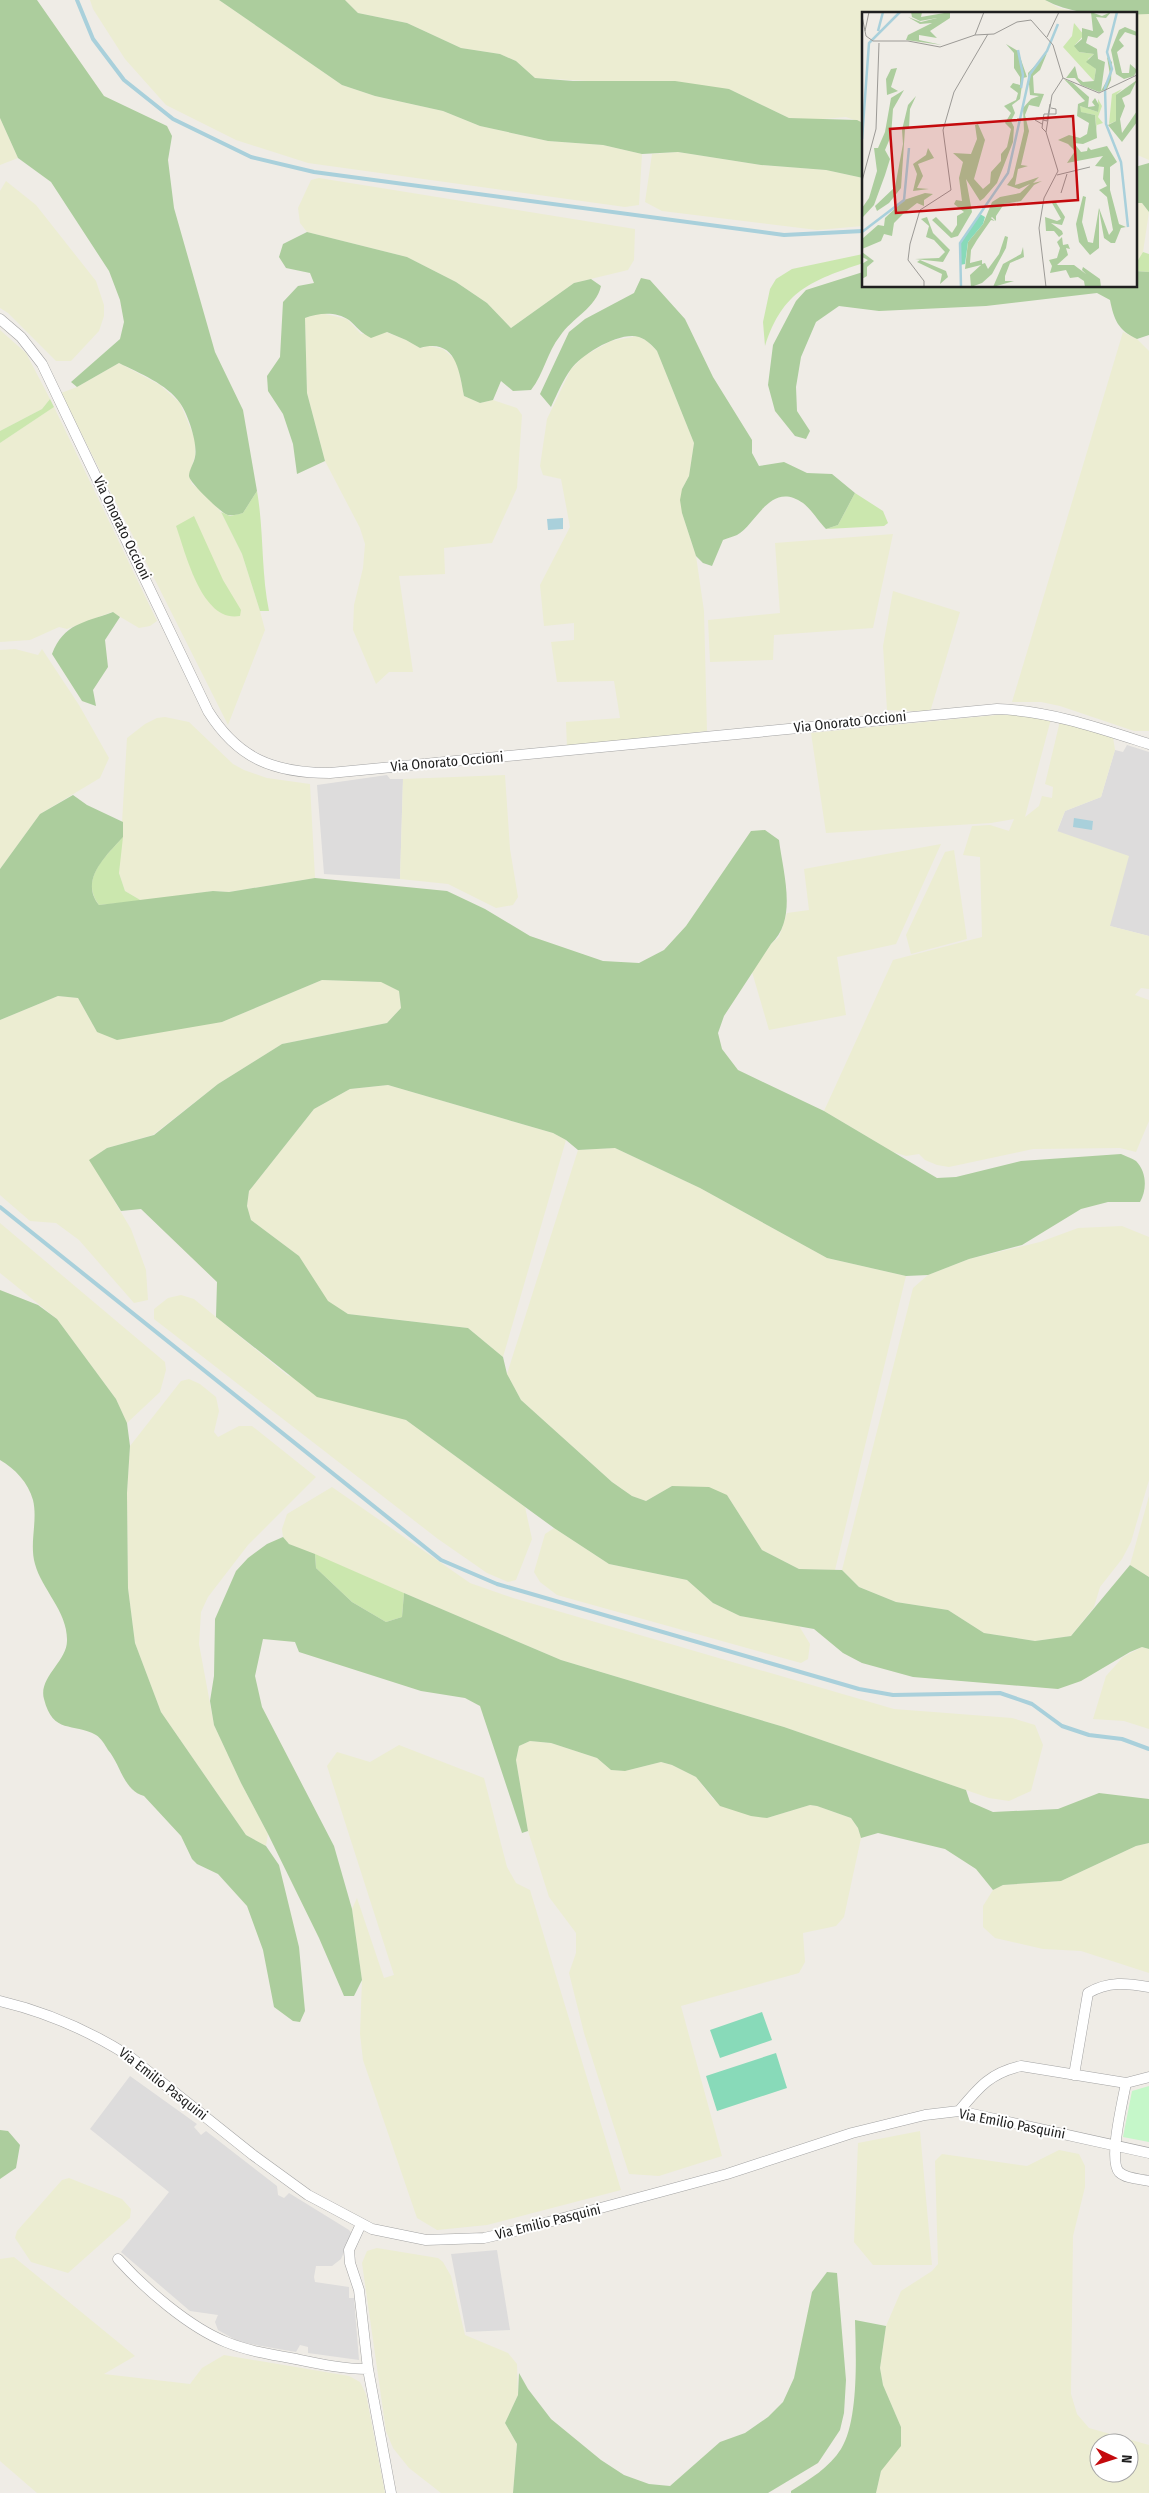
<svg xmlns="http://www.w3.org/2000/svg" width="1149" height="2493" font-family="'Fira Sans Condensed',sans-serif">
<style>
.residential{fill:#dddcdc}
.farmland{fill:#ecedd2;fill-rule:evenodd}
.grass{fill:#cbe7ae}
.forest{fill:#accd9d}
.park{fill:#c5f7c9}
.pitch{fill:#88dab9}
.water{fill:#a9d0db}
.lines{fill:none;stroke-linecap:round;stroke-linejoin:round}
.stream{stroke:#a9d0db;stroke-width:4}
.street-casing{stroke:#a3a3a3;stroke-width:11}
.street{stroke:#fff;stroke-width:10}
.labels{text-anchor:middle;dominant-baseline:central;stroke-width:4;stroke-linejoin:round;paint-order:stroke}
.street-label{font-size:14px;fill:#1f1f1f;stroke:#fff}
.inset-river{fill:none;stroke:#a9d0db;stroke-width:2.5}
.inset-road{fill:none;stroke:#9c9a96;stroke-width:1}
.view{fill:#c40a0d;fill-opacity:0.15;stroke:#c40a0d;stroke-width:2.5}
.inset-edge{fill:none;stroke:#1f1f1f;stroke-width:2.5}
</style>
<rect width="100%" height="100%" fill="#efece6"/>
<path class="residential" d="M1127 745 1149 752V936L1110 926 1057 832 1065 811 1101 797 1115 750 1123 752Z
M387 775 390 779H403L400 879 324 874 317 785Z
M130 2076 197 2124 194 2127 201 2135 206 2131 277 2186 278 2195 284 2198 289 2193 349 2230 352 2234 341 2259 332 2266H316L314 2277 315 2282 349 2287V2298H354L359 2360 308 2353V2347L300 2345 296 2352 239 2342 218 2330 215 2322 218 2315 190 2311 121 2252 169 2192 90 2129Z
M497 2250 510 2330 466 2332 451 2254Z"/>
<path class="farmland" d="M90 0H219L342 85 375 96 443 111 480 126 548 141 603 145 642 154 639 205 625 207 308 163 236 140 166 105 125 59 93 9Z
M345 0H1045L1059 8 1088 14H863V123L846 117 811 120 789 118 729 89 535 78 516 61 500 54 461 48 407 23 358 13Z
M1135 14H1149V160L1135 154Z
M0 118 18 158 0 165Z
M678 152 761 165 826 170 863 178V226L817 230 662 211 645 202 652 154Z
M319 178 635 229 634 260 628 270 574 283 511 328 487 303 456 282 407 257 307 232 300 223 298 208 311 180Z
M6 181 36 205 96 281 104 305V316L99 331 71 361H56L8 313 0 308V191Z
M1135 203H1142L1149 212 1143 252 1135 265Z
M321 313 347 319 361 334 386 332 406 340 420 348 429 346 443 349 457 361 464 396 480 403 493 400 517 408 522 415 517 488 492 543 444 548 445 574 399 576 413 672H389L376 684 353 630 354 605 363 568 365 544 360 528 325 461 307 393 305 318Z
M0 330 26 353 50 399 42 409 0 431Z
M1123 332 1137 339 1149 351V731H1134L1060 706 1041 702H1012Z
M637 336 647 341 657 351 694 443 689 476 682 489V513L696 556 704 611 707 731 567 748 566 722 620 718 614 681 557 682 551 642 574 640V623L544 626 540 585 570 527 561 479 543 475 540 466 547 419 571 369 584 356 611 341Z
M119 363 160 385 180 403 195 439V456L189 475 192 484 206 494 221 512 242 554 260 611 265 630 228 725 61 393 77 387Z
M54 407 157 621 150 626 139 628 112 612 67 629 59 627 30 640 0 642V443Z
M893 534 873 628 774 635 773 660 710 662 708 620 780 613 775 543Z
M893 591 960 612 930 712 887 710 883 646Z
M15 649 38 655 42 649 79 705 109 758 100 778 40 814 0 869V650Z
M1018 713 1051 719 1025 817 1039 806 1042 796 1052 798 1053 787 1045 784 1060 721 1113 737 1115 750 1101 797 1065 811 1057 831 1129 856 1110 926 1149 936V989L1141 988 1135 995 1149 1000V1121L1136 1152 1120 1148 1033 1149 949 1167 937 1165 925 1160 919 1154 906 1156 893 1152 824 1111 893 960 982 937 980 857 963 855 972 826 990 825 1009 831 1014 819 991 823 826 833 811 733Z
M165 717 189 722 233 764 244 770 267 778 310 784 315 878 229 892 213 891 142 901 125 891 119 873 127 738 145 724 157 718Z
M505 775 510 849 518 897 513 905 496 908 448 884 400 879 403 779Z
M941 844 896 944 837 957 846 1015 769 1030 752 972 771 944 779 937 787 913 809 910 804 869Z
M954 850 967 939 911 954 906 935 945 852Z
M322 980 382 982 399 991 401 1008 387 1023 282 1044 218 1084 153 1135 107 1148 90 1160 131 1229 146 1270 148 1300 134 1303 79 1240 56 1223 30 1221 0 1195V1020L58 996 78 998 97 1032 222 1022Z
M388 1085 553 1133 566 1140 503 1357 468 1328 348 1314 327 1301 299 1256 251 1220 247 1206 249 1191 314 1109 350 1089Z
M615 1148 700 1188 827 1258 906 1276 835 1570 799 1569 762 1550 727 1495 672 1486 646 1501 632 1496 612 1482 521 1400 507 1374 578 1150Z
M0 1223 165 1362 166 1370 160 1392 127 1423 116 1399 57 1319 0 1273Z
M1122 1226 1149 1237V1480L1131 1542 1122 1559 1100 1587 1094 1607 1071 1636 1035 1641 984 1633 948 1610 896 1602 859 1587 842 1570 913 1288 928 1275 969 1259 1040 1242 1078 1228Z
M181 1295 194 1299 287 1375 406 1420 525 1507 532 1539 516 1580 508 1582 487 1573 438 1539 154 1319V1309L168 1298Z
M189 1379 200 1384 216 1397 219 1411 214 1432 218 1437 239 1426H252L316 1477 248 1545 208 1597 201 1612 199 1644 214 1725 241 1783 268 1834 266 1846 246 1835 161 1712 135 1643 128 1588 127 1493 130 1446 181 1381Z
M332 1487 470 1583 513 1598 894 1709 1012 1718 1035 1725 1043 1745 1031 1791 1009 1801 989 1798 784 1727 561 1660 289 1544 283 1537 282 1529 287 1514Z
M1149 1496V1577L1130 1565Z
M554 1528 609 1564 687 1580 713 1603 740 1616 799 1626 810 1644 808 1659 801 1663 557 1595 540 1582 534 1572 545 1534Z
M1142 1647 1149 1649V1729L1124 1721 1093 1719 1106 1676 1123 1657Z
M530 1741 551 1743 597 1758 611 1770 625 1771 661 1762 672 1765 696 1777 713 1799 767 1818 810 1805 817 1806 851 1818 858 1828 861 1838 844 1917 836 1926 803 1933 805 1962 799 1973 681 2006 722 2156 659 2176 629 2174 584 2033 569 1973 576 1953V1933L549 1897 528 1831 516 1760 519 1746Z
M399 1745 484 1778 507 1867 516 1883 530 1890 621 2190 487 2225 437 2230 417 2218 363 2060 360 2034 362 1980 352 1909 357 1898 384 1978 394 1975 327 1766 337 1752 370 1762Z
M1149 1843V1973L1081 1951 1043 1949 995 1938 983 1927V1906L993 1890 1003 1885 1061 1881 1136 1846Z
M920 2131 932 2265H873L854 2242 858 2143Z
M1059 2150 1079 2154 1085 2166V2187L1073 2236 1071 2394 1077 2414 1089 2428 1149 2445V2493H876L881 2471 901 2427 883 2385 880 2368 886 2326 901 2291 932 2271 938 2264 935 2161 942 2154 1027 2166ZM1099 2443H1129V2473H1099Z
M69 2178 122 2199 131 2209 130 2218 68 2273 31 2262 15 2238 17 2231 62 2180Z
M377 2248 438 2258 443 2262 451 2276 465 2335 508 2353 517 2364 518 2395 505 2423 517 2444 513 2493H441L409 2468 393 2448 386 2431 362 2263 367 2251Z
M14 2257 135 2356 104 2374 190 2384 202 2368 224 2355 349 2376 360 2382 366 2394 385 2493H37L0 2461V2259Z"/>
<path class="grass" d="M1143 252 1149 254V272L1135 271V265Z
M863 254V263C811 281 783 290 765 346L763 322 770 289 776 279 792 269Z
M50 399 54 407 0 443V431L42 409Z
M257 491C264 531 261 572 269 611H260L242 554 221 512 230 516 243 513Z
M855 493 883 511 888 523 884 526 826 529 838 525Z
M194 516 223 580 241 610 240 616C202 623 186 554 176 526Z
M123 837 119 873 125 891 142 901 99 905C79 879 106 856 123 837Z
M315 1554 404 1593 402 1617 386 1622 352 1602 316 1568Z"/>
<path class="forest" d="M0 0H37L104 96 167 126 172 136 168 160 174 208 215 352 243 410 257 491 243 513C239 514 233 516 228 515 222 514 189 482 189 476 189 470 194 463 195 457 198 444 188 414 180 403 167 384 139 373 119 363L77 387 71 382 120 339 124 322 120 300 109 271 51 182 18 158 0 118Z
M219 0H345L358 13 407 23 461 48 500 54 516 61 535 78 573 81H675L729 89 789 118 857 120 863 123V178L826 170 761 165 678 152 642 154 603 145 548 141 480 126 443 111 375 96 342 85Z
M1045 0H1149V14C1115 15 1077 17 1045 0Z
M1149 163V212L1142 203H1135V167Z
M307 232 407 257 456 282 487 303 511 328 574 283 591 279 601 286C596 308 572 318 560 336 547 352 544 374 531 390L513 391 501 381 493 400 480 403 464 396C459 370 456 338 420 348L406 340 387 332 371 338C361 333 357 327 349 320 336 311 318 313 305 318L307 393 325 461 297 474 293 444 283 414 268 391 267 376 280 357 283 302 298 286 314 283 310 273 286 268 279 257 283 244Z
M1135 271 1149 272V335L1137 339C1118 330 1114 320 1110 300L1097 293 986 306 879 311 839 306 816 322 801 357 796 387 797 411 810 431 806 439 795 436 775 411 768 385 773 345 796 301 806 290 863 272V286H1135Z
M641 278 650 280 685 319 713 377 752 440V453L759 466 784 462 807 473 832 474 855 493 838 525 826 529C819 522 811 509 803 503 770 480 757 524 737 535 733 537 727 538 723 540L712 566 703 563 696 556 682 513 680 500 682 489 689 476 694 443 657 351C652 345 647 340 639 337 620 331 582 354 571 369 563 380 557 394 551 407L540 394 569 332 585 319 634 293Z
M113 612 120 617 105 640 108 667 93 690 96 706 82 701 52 654C64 623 84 623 113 612Z
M73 795 87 805 123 822V837C106 856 79 880 99 905L213 891 229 892 315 878 447 891 485 909 530 936 603 961 639 963 664 950 686 926 751 831 765 830 779 840C783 873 798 919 771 944L724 1016 718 1033 722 1049 738 1070 824 1111 937 1178 956 1177 1021 1161 1121 1154C1125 1156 1132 1158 1136 1161 1147 1172 1147 1190 1140 1202H1108L1081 1209 1022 1245 969 1259 928 1275 906 1276 827 1258 700 1188 615 1148 578 1150 566 1140 553 1133 388 1085 350 1089 314 1109 249 1191 247 1206 251 1220 299 1256 328 1301 348 1314 468 1328 503 1357 507 1374 521 1400 612 1482 632 1496 646 1501 672 1486 709 1487 727 1495 762 1550 799 1569 842 1570 859 1587 896 1602 948 1610 984 1633 1035 1641 1071 1636 1130 1565 1149 1577V1649L1142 1647 1130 1652 1081 1681 1058 1689 913 1677 862 1663 843 1653 814 1629 740 1616 713 1603 687 1580 609 1564 554 1528 406 1420 317 1397 216 1317 217 1282 141 1209 121 1211 89 1160 107 1148 154 1135 218 1084 282 1044 387 1023 401 1008 399 991 381 982 322 980 222 1022 117 1040 97 1032 78 998 58 996 0 1020V869L40 814Z
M0 1290 38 1305 57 1319 116 1399 127 1423 130 1446 127 1493 128 1588 135 1643 161 1712 246 1835 266 1846 279 1865 299 1947 305 2011 300 2022 293 2021 274 2007 263 1950 247 1906 218 1874 197 1864 192 1859 181 1836 144 1796C123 1790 121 1765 108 1750 105 1745 101 1738 96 1735 73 1722 53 1735 44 1699 38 1678 67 1661 67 1641 68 1612 42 1590 35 1564 29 1543 38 1521 33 1500 28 1482 15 1469 0 1460Z
M283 1537 289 1544 315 1554 316 1568 352 1602 386 1622 402 1617 404 1593 561 1660 784 1727 966 1790 970 1802 993 1812 1058 1809 1099 1793 1149 1799V1843L1136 1846 1061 1881 1003 1885 993 1890 976 1869 945 1849 878 1833 861 1838 858 1828 851 1818 817 1806 810 1805 767 1818 751 1816 720 1806 696 1777 672 1765 661 1762 625 1771 611 1770 597 1758 551 1743 530 1741 519 1746 516 1760 528 1831 522 1833 480 1706 465 1698 421 1691 299 1652 295 1642 263 1639 255 1676 262 1707 334 1846 352 1909 362 1980 354 1996H344L319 1938 268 1834 241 1783 214 1725 210 1701 214 1676 215 1619 236 1571 248 1558 267 1544Z
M0 2130 8 2131 20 2145 16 2168 0 2179Z
M827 2272 837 2273 846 2380 844 2413 840 2430 818 2463 768 2493H513L517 2444 505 2423 518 2395 519 2373 528 2389 551 2419 601 2460 624 2475 649 2484 670 2486 720 2442 745 2433 768 2417 783 2402 794 2378 812 2292Z
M855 2320 886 2326 880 2368 883 2385 901 2427V2446L881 2471 876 2493H791V2491C809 2480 830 2467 841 2449 859 2420 856 2354 855 2320Z"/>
<path class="park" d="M1149 2086V2142L1123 2137 1132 2091Z"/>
<path class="pitch" d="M762 2012 772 2040 720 2058 710 2030Z
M776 2053 787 2088 717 2111 706 2076Z"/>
<path class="water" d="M563 518V529L548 530 547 519Z
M1074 818 1093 821 1092 830 1073 827Z"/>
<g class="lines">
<path class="stream" d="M77 0 93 39 124 80 173 119 251 157 314 172 784 235 863 231
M0 1207 441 1560 497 1584 859 1689 893 1695 1000 1693 1032 1704 1062 1726 1089 1735 1122 1739 1149 1749"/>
<defs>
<path id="street" d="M0 319 21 337 42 364 208 711C238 759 274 773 330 773L997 709C1050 711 1099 728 1149 744
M0 2001C47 2012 88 2030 129 2056L253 2155 308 2195 372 2229 426 2240 484 2238 515 2231 727 2174 852 2133 925 2115 959 2111 1149 2153
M1074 2075 1088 1993C1108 1981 1127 1983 1149 1987
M1126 2083 1149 2077
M959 2111C979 2087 990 2073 1021 2066L1126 2083C1123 2100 1108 2160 1119 2172 1126 2179 1141 2179 1149 2181
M361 2224 349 2250 350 2263 359 2290 368 2369 391 2493
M118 2259C145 2289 189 2327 226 2342 248 2351 273 2355 296 2359 320 2364 343 2369 368 2369"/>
</defs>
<use href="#street" class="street-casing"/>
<use href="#street" class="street"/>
</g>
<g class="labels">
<g class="street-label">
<text transform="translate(122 528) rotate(64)">Via Onorato Occioni</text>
<text transform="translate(850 722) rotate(-6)">Via Onorato Occioni</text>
<text transform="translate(447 762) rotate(-5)">Via Onorato Occioni</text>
<text transform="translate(163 2084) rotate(38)">Via Emilio Pasquini</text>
<text transform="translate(1012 2124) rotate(11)">Via Emilio Pasquini</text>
<text transform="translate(548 2222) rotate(-14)">Via Emilio Pasquini</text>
</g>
</g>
<g transform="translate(862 12)">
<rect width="275" height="275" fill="#efece6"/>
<path d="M212 11 222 23 213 33 217 40 232 42 226 47 234 57 232 69 201 35 210 24ZM260 77 255 82 254 109 247 112 250 82ZM236 87 240 94 236 105 241 111 235 113V119L233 103 218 100V94L236 100Z" fill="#cbe7ae"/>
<path d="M49 0H60L59 5 88 0V6L68 19 75 26 57 23V28L80 33 44 28 46 23 70 11 58 12 46 5 59 10 75 6 58 9 50 5ZM229 0 240 4 249 0 244 6 234 5 242 20 235 26 226 24 224 31 235 37 236 47 243 50 239 79 248 63 245 45 250 50 249 68 245 77 237 80 219 73 213 66H204L213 54 216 66 221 70 232 69 234 57 224 50 232 42 217 40 212 34 220 27V16L231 19ZM263 15 275 20V24L263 20 257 28 262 34 255 40 260 61H267L268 52 275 58 272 64 262 67 254 62 249 38 257 18ZM144 32 156 39 165 65 161 66 158 87 150 93 153 101 149 109 152 115 151 130 135 171 122 186 118 189 104 167 110 200 96 224 89 226 70 208 74 205 90 221 95 213V204L102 200 92 192 94 188 100 189 97 166 101 150 91 141 109 142 115 127 113 113 116 112 123 128 112 167 121 177 128 171 129 160 139 149V142L145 135 149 117 143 111 149 101 142 94 154 88 156 81 148 75 151 71 158 73V65L152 56V41ZM185 41 178 58 171 64 172 81 182 82 177 95 167 93 163 103 167 119 159 153 166 154 156 157 153 173 177 165 171 171 180 169 172 173 159 189 142 192 134 204V209L130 205 123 212 129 206 133 209 129 208 115 228 109 238 108 251 120 248V252L123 251 126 257 137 242 143 224 146 225 144 236 130 262 120 271 109 275 108 263 119 253 103 257 106 230 121 212 130 190 138 185 158 181 168 172 157 177 145 173 151 165 162 119 161 96 169 87 177 84 168 83 166 61ZM35 56 29 75 36 79 25 83 24 67 29 57ZM202 67 211 71 227 85 226 95 233 94 230 90 233 86 237 93 236 100 218 94 219 100 233 103 235 126 221 132 212 131 219 140 225 139 226 135 229 138 245 134 255 150 248 155V178L257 212 264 215 259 216 253 231H249L242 226 237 198V236L228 243 217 230 214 212 221 184 224 185 220 210 226 230 231 231 237 196 247 223 251 218 245 185 237 178 245 174 241 167 242 155 233 154 241 144 205 151 213 139 206 132 196 128 207 123 218 126 225 122 227 111 215 104 216 92 223 89ZM275 68 268 82 260 86 263 94 258 107 260 121 275 99V110L260 130 246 113 254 109V83ZM42 78 31 97 29 124 23 138 28 147 23 163 12 193 1 205 0 196 7 186 15 159 12 136H16L23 120 29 86ZM54 84 48 97 47 116 43 117 39 176 27 191 15 199 13 194 33 175 41 132 40 118 46 93ZM66 136 72 146 56 152 61 164 55 176 67 177 51 179 55 162 51 152 64 143ZM63 181 71 182 62 188V194L55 191 41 202 32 211 30 224 22 222 19 229 0 237V227L16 213 22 214 23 206 42 188ZM193 189 203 205 200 213 189 211 200 219 201 222 197 225 192 219H184L183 205 195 209 199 207 190 191ZM65 205 71 221 88 238 81 250 53 247 77 246 83 240 72 228 64 225 67 214 59 207ZM200 225 201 233 206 232 208 237 204 236 206 243 195 253H212L224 262 220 258 221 255 238 267 239 275H223L222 269 216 265 208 266 204 258 188 261 190 254 187 248 195 246 198 236 195 230ZM161 235 162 245 148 251 143 264V269H152L131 275 141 252 159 242ZM0 240 12 249 5 255V264L0 267V252L6 248 0 245ZM58 248 84 259 86 265 78 272 80 262 55 250Z" fill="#accd9d"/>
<path d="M118 202 123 205 121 212 106 230 103 252 98 253 99 230Z" fill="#88dab9"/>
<path class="inset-river" d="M255 0 245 40 250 57 243 76 244 112 259 150 266 215M16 19 21 0M156 38 161 63 159 76M0 127 7 31 38 0M0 220 42 188 47 136M99 275 98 231 146 161 168 62 185 39 196 12"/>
<path class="inset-road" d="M0 4 4 24 11 29H46L78 35 113 23 132 22 155 10 169 8 191 33 201 66M3 19 7 0M113 23 122 0M185 25 197 0M201 66 237 81 275 63M180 106H174L173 108 180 112M181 108 182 102H194V97L189 96M185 109 188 92M184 120 180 116 181 108 185 109M195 163 228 155M0 169 14 117 17 31M199 181 205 162M62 275V269L46 248 48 232 58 198 89 178 81 118 92 80 126 22M184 275 177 216 182 186 196 159 184 120 190 83 201 66"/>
<path class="view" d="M211 104 216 188 34 201 28 117Z"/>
<rect width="275" height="275" class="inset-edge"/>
</g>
<g transform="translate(1114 2458) rotate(94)"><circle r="24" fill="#ffffff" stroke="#a5a5a5"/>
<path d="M0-4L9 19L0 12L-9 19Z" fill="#c40a0d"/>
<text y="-8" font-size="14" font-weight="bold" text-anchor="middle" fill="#1f1f1f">N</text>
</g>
</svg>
